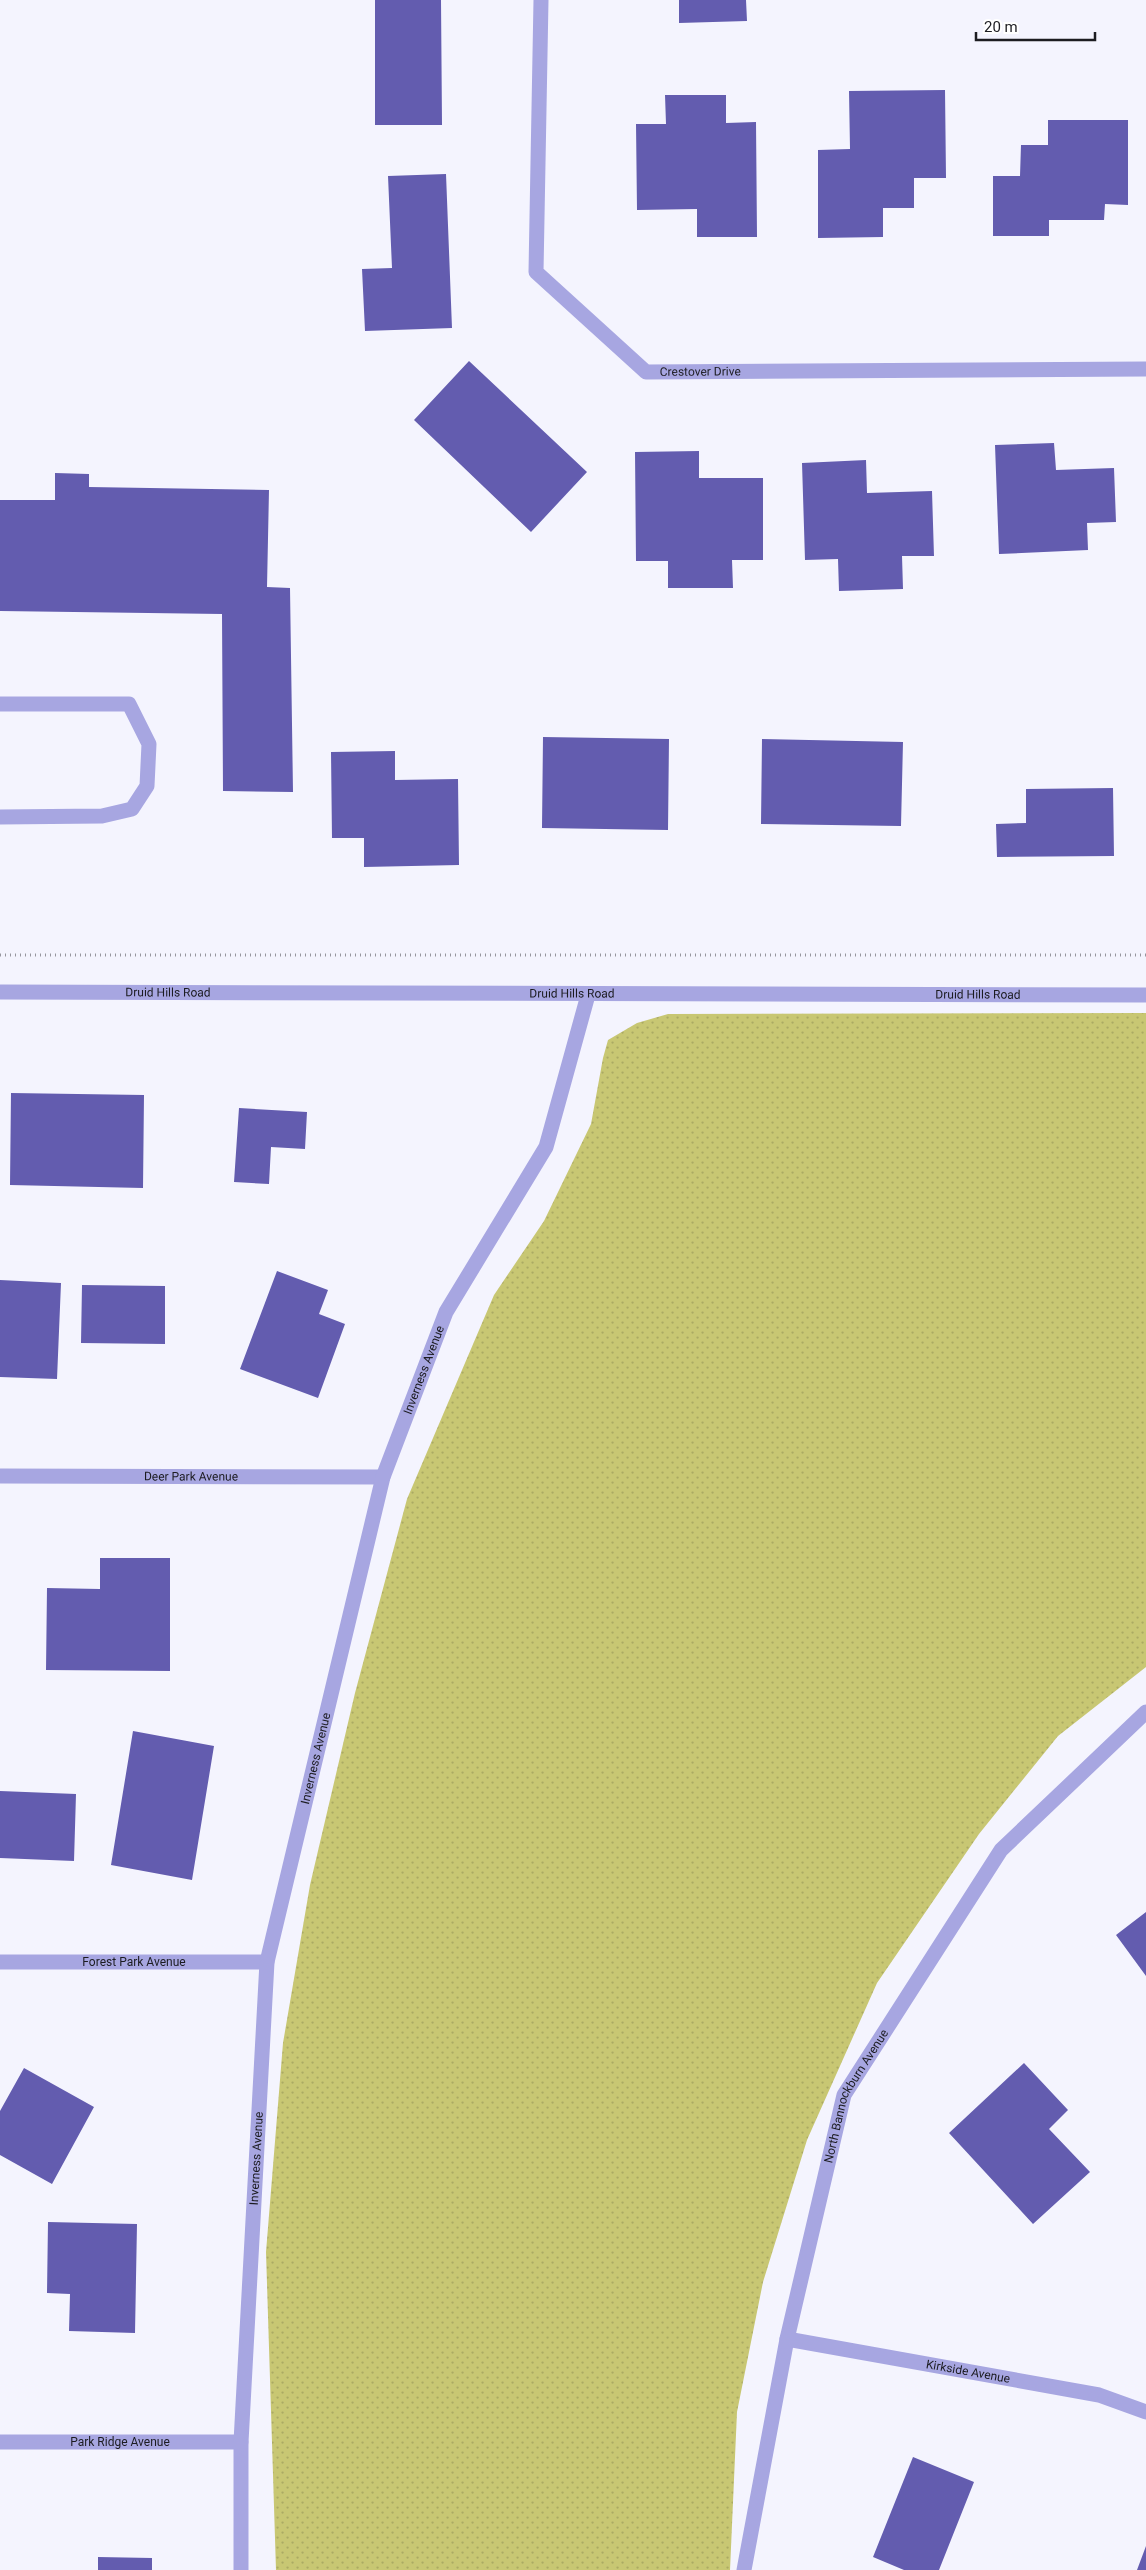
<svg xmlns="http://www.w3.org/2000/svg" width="1146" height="2570" font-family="Roboto,sans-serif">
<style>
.grass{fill:url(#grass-dots)}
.building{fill:#635caf}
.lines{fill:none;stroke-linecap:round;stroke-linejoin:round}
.path{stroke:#96969e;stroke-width:3;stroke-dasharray:1 4;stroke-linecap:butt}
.service{stroke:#a7a6e1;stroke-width:15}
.minor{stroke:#a7a6e1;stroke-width:15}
.tertiary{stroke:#a7a6e1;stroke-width:15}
.labels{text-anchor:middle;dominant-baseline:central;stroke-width:5;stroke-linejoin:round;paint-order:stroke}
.street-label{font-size:12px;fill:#1c1c21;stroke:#fff}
</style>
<defs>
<pattern id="grass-dots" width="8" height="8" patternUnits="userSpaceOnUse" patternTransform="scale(1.25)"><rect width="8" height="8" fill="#c8c773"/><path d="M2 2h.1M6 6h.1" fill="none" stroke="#abaa63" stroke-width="1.8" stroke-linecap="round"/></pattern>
</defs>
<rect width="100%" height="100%" fill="#f4f4fe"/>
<path class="grass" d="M1146 1013V1667L1058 1736 979 1834 877 1983 807 2140 763 2282 737 2412 730 2570H276L266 2252 283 2043 310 1885 355 1693 407 1499 494 1295 544 1221 591 1124 603 1058 608 1040 637 1023 668 1014Z"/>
<path class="building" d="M375 0H441L442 125H375Z
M679 0H746L747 21 679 23Z
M945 90 946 178H914V208H883V237L818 238V150L850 149 849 91Z
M665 95H726V123L756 122 757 237H697V209L637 210 636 124H666Z
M1048 120H1128V205L1105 204 1104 220H1049V236H993V176H1020L1021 145H1048Z
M446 174 452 328 365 331 362 269 392 268 388 176Z
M469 361 587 472 531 532 414 420Z
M1054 443 1056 470 1114 468 1116 522 1087 523 1088 550 999 554 995 445Z
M699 451V478H763V560H732L733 588H668V561H636L635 452Z
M866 460 867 493 932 491 934 556H902L903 589 839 591 838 559 805 560 802 463Z
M55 473 89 474V487L269 490 267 587 290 588 293 792 223 791 222 614 0 611V500H55Z
M543 737 669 739 668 830 542 828Z
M762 739 903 742 901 826 761 824Z
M395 751V780L458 779 459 865 364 867V838H332L331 752Z
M1113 788 1114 856 997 857 996 824 1026 823V789Z
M11 1093 144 1095 143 1188 10 1185Z
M239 1108 307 1112 305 1149 271 1147 269 1184 234 1182Z
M277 1271 328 1290 319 1314 345 1324 318 1398 240 1369Z
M0 1280 61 1283 57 1379 0 1377Z
M82 1285 165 1286V1344L81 1343Z
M100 1558H170V1671L46 1670 47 1588 100 1589Z
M133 1731 214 1746 192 1880 111 1865Z
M0 1791 76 1794 74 1861 0 1858Z
M1146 1912V1976L1116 1935Z
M1024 2063 1068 2110 1049 2129 1090 2172 1033 2224 949 2133Z
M24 2068 94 2107 52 2184 0 2155V2111Z
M48 2222 137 2224 135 2333 69 2331 70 2294 47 2293Z
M913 2457 974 2482 939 2570H904L873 2557Z
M1146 2546V2570H1137Z
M98 2557 152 2558V2570H98Z"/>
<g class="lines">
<path class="path" d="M0 955H1146"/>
<path class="service" d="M0 704H129L149 744 147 786 132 809 102 816 0 817"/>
<g class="minor">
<path id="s1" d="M541 0 536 272 646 372 1146 369"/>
<path id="s2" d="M0 1476 383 1477"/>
<path id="s3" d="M0 1962H267"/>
<path id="s4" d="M787 2339 1099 2395 1146 2412"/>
<path id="s5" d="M0 2442H241"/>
<path id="s6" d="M241 2570V2442L267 1962 383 1477 446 1312 546 1147 588 995"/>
<path id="s7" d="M744 2570 787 2339 844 2095 1001 1850 1146 1712"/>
</g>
<path class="tertiary" id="s8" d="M0 992 1146 995"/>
</g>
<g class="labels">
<g class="street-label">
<text stroke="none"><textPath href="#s1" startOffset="475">Crestover Drive</textPath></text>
<text stroke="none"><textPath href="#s8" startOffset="168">Druid Hills Road</textPath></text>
<text stroke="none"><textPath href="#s8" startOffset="572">Druid Hills Road</textPath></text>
<text stroke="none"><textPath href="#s8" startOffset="978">Druid Hills Road</textPath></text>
<text stroke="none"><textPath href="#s6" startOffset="1222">Inverness Avenue</textPath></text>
<text stroke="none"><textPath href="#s2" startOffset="191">Deer Park Avenue</textPath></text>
<text stroke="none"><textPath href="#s6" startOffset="818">Inverness Avenue</textPath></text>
<text stroke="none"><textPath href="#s3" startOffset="134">Forest Park Avenue</textPath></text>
<text stroke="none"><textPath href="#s7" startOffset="489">North Bannockburn Avenue</textPath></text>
<text stroke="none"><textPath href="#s6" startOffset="412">Inverness Avenue</textPath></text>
<text stroke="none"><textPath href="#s4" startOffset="184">Kirkside Avenue</textPath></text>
<text stroke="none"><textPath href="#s5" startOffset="120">Park Ridge Avenue</textPath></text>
</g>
</g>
<path d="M976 32v8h119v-8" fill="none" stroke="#1c1c21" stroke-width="2.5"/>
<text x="984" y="32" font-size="15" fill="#1c1c21" stroke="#ffffff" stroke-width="4" paint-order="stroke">20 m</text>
</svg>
